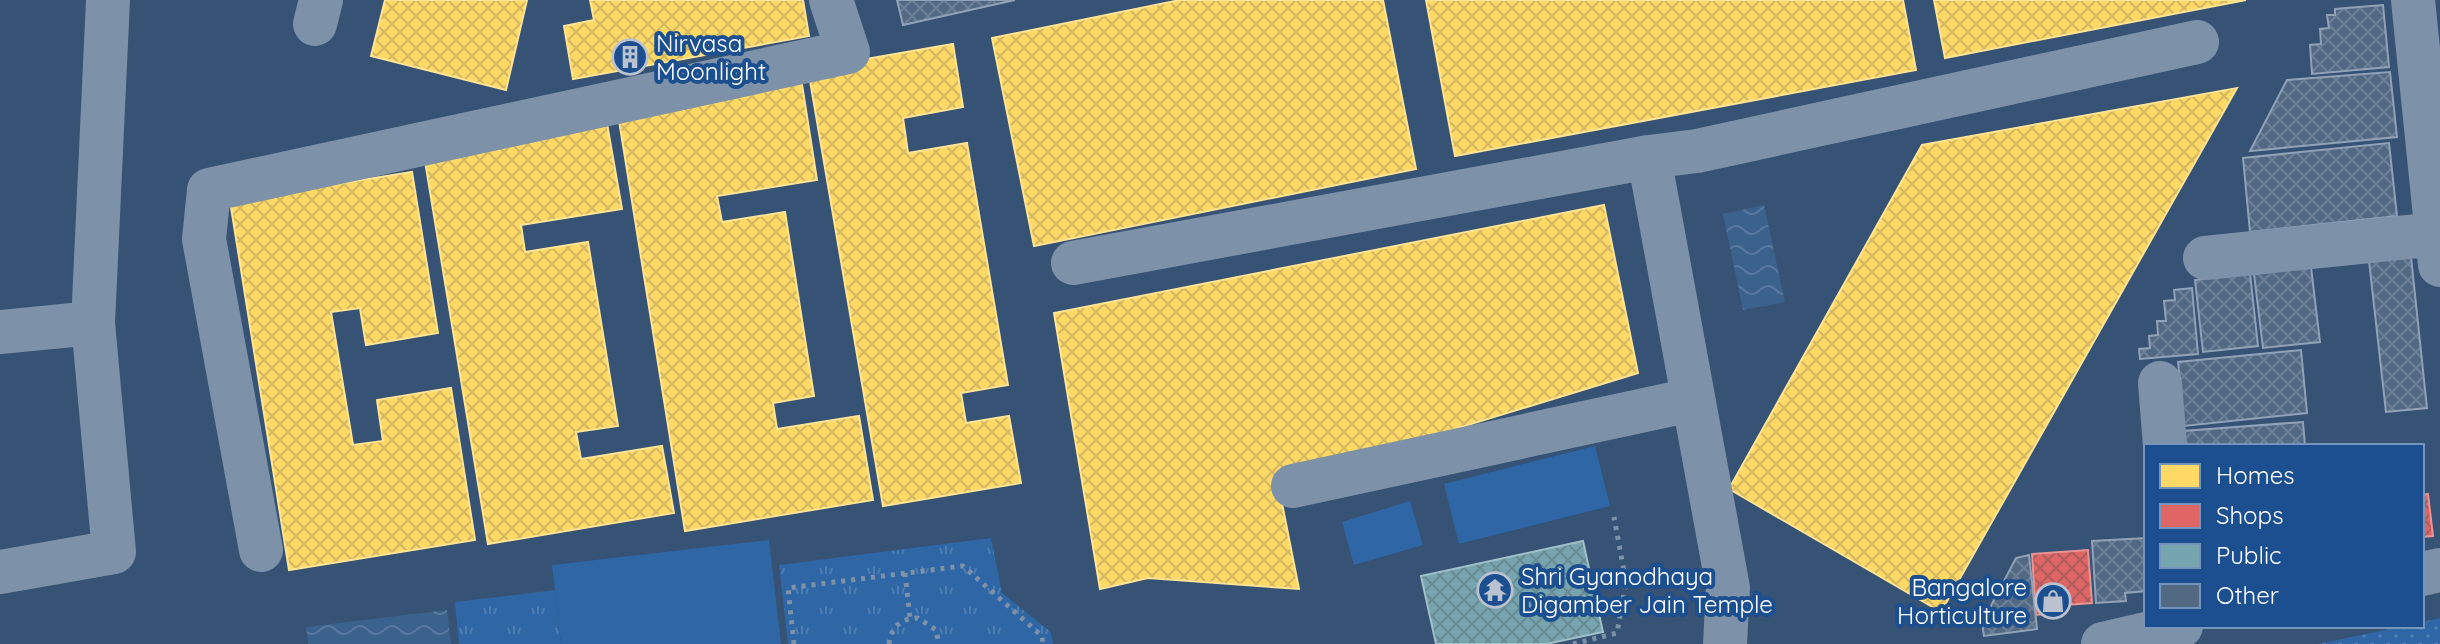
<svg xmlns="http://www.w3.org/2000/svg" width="2440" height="644" font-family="Quicksand,sans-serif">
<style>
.grass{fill:url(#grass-dots)}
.park{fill:url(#park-tufts)}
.pitch{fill:#2f66a5}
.water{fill:url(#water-waves)}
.homes{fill:url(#homes-cross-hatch);stroke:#ffe494;stroke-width:2}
.shops{fill:url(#shops-cross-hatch);stroke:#e99494;stroke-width:2}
.public{fill:url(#public-cross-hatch);stroke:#9fc0c7;stroke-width:2}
.building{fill:url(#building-cross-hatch);stroke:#92a2b6;stroke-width:2}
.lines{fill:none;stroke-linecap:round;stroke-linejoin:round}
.path{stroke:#7d92a8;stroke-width:5;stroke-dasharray:4 6;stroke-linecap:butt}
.minor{stroke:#7d92a8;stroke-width:44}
.labels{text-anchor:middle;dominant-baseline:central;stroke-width:8;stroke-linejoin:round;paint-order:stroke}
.poi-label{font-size:24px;fill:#fff;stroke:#1b4f8f;text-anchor:start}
</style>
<defs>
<pattern id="grass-dots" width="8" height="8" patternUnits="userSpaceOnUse" patternTransform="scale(2)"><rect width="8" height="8" fill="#2f66a5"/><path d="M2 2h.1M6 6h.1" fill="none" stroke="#4e7db2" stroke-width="1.8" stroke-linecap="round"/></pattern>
<pattern id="park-tufts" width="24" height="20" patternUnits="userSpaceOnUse" patternTransform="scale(2)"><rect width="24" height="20" fill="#2f66a5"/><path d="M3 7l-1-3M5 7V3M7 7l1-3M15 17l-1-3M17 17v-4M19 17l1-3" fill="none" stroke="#4e7db2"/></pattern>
<pattern id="water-waves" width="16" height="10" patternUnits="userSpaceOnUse" patternTransform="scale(2)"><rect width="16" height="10" fill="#3b618d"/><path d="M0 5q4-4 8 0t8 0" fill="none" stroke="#58799e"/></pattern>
<pattern id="homes-cross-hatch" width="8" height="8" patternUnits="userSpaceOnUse" patternTransform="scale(2)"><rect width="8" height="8" fill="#ffd966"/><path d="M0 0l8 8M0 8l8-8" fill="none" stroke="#d2b660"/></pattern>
<pattern id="shops-cross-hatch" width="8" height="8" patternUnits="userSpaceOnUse" patternTransform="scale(2)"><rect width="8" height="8" fill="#e06666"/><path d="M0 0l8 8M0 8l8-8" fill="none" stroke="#ac5d5d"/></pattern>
<pattern id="public-cross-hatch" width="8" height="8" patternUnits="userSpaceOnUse" patternTransform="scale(2)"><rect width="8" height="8" fill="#76a5af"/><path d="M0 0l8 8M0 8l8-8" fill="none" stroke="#698a91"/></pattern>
<pattern id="building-cross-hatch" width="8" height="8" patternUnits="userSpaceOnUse" patternTransform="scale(2)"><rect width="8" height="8" fill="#526984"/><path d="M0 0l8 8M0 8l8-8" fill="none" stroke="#6c8096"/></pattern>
</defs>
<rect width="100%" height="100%" fill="#365274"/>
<path class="grass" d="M2440 618V644H2318L2404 626H2422V622Z"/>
<path class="park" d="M991 538 1002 593 1051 632 1053 644H788L779 565Z
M555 590 561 644H459L455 602Z"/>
<path class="pitch" d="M1595 446 1610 506 1459 544 1444 484Z
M1410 501 1423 545 1354 565 1342 522Z
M769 540 781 644H561L552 565Z"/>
<path class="water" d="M1764 205 1785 302 1743 310 1723 214Z
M447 610 451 644H308L306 627Z"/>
<path class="homes" d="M385 0H527L506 90 371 56Z
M590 0H803L809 36 573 79 564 26 594 20Z
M1180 0H1383L1416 169 1034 246 992 38Z
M1426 0H1903L1916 70 1455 156Z
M1934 0H2246L1945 58Z
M953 44 963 107 903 118 908 153 967 143 1008 385 961 393 966 423 1009 416 1021 483 883 506 808 69Z
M801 78 817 180 717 196 722 222 785 212 814 396 773 403 777 429 859 416 873 500 685 531 617 108Z
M2237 88 1941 612 1729 489 1922 145Z
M606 118 622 209 521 225 525 252 588 242 618 426 576 432 581 459 662 446 674 513 488 544 423 149Z
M412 172 438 333 366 345 360 308 331 312 353 445 383 441 377 400 451 388 475 540 289 570 230 201Z
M1604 205 1638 373 1278 483 1299 589 1148 578 1100 589 1054 313Z"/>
<path class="shops" d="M2428 494 2433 536 2422 537V495Z
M2088 550 2092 603 2065 605 2066 612 2036 615 2032 554Z"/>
<path class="public" d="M1583 541 1603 632 1546 644H1436L1421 576Z"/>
<path class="building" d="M897 0H1015L903 25Z
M2383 5 2389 67 2312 74 2310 45 2321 44 2320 29 2329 28 2327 15H2335V9Z
M2390 72 2397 137 2250 151 2287 80Z
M2389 143 2397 216 2250 232 2243 158Z
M2411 257 2427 408 2386 412 2369 261Z
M2311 267 2320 342 2263 348 2254 274Z
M2250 273 2258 346 2203 352 2195 280Z
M2192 288 2198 354 2140 359 2139 349 2150 348 2149 336 2158 335 2157 321H2166L2164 301 2175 300 2174 290Z
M2301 350 2307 413 2184 426 2178 362Z
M2303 422 2305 446H2185L2183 431Z
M2146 538V591L2125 593 2126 601 2096 603 2092 541Z
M2029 555 2037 629 1984 636 1982 623 2016 558Z"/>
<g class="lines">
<path class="path" d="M905 573 910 618
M794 644 788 588 963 566 1042 636 1043 644
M889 644C891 627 901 618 918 618L936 630 939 644
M1573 644 1617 633 1626 582 1614 517"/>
<path class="minor" d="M2413 0 2440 265
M315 24 321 0
M2205 258 2437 234
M1073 263 1649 157
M0 332 93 323
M2160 383 2165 446
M1293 486 1691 400
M261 550 204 239 209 190 848 52 831 0
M0 572 114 552 93 323 108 0
M2422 574 2440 570
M1725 644 1728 588 1649 157 1697 151 2197 42
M2103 644 2181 626"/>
</g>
<defs>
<symbol id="building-ring" viewBox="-11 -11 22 22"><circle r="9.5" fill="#1b4f8f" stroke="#b9c2ce" stroke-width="1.5"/><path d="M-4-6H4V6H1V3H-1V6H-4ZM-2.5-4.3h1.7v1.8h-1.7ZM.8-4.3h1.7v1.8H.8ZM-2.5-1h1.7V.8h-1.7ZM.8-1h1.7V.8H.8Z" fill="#b9c2ce"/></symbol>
<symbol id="temple-ring" viewBox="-11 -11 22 22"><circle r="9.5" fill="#1b4f8f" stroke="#b9c2ce" stroke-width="1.5"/><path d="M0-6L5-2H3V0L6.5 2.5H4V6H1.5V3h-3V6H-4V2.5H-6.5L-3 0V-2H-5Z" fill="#b9c2ce"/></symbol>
<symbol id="shop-ring" viewBox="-11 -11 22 22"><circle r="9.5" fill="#1b4f8f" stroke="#b9c2ce" stroke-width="1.5"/><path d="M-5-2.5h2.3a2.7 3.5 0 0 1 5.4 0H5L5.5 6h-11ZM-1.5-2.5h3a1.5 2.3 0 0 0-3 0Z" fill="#b9c2ce"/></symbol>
</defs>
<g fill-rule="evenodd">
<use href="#building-ring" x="610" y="37" width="40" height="40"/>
<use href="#temple-ring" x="1475" y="570" width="40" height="40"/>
<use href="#shop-ring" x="2033" y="581" width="40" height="40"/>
</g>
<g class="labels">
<g class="poi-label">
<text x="656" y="43">Nirvasa<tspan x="656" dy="28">Moonlight</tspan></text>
<text x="1521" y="576">Shri Gyanodhaya<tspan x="1521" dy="28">Digamber Jain Temple</tspan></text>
<text x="2027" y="587" text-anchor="end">Bangalore<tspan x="2027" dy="28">Horticulture</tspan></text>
</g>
</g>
<rect x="2144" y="444" width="280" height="184" fill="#1b4f8f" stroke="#7695bc" stroke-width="2"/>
<rect x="2160" y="464" width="40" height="24" fill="#ffd966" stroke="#7695bc" stroke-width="2"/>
<text x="2216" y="484" font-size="24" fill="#ffffff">Homes</text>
<rect x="2160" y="504" width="40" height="24" fill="#e06666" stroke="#7695bc" stroke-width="2"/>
<text x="2216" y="524" font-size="24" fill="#ffffff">Shops</text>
<rect x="2160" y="544" width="40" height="24" fill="#76a5af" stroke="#7695bc" stroke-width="2"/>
<text x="2216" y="564" font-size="24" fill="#ffffff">Public</text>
<rect x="2160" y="584" width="40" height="24" fill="#526984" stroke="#7695bc" stroke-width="2"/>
<text x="2216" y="604" font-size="24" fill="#ffffff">Other</text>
</svg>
